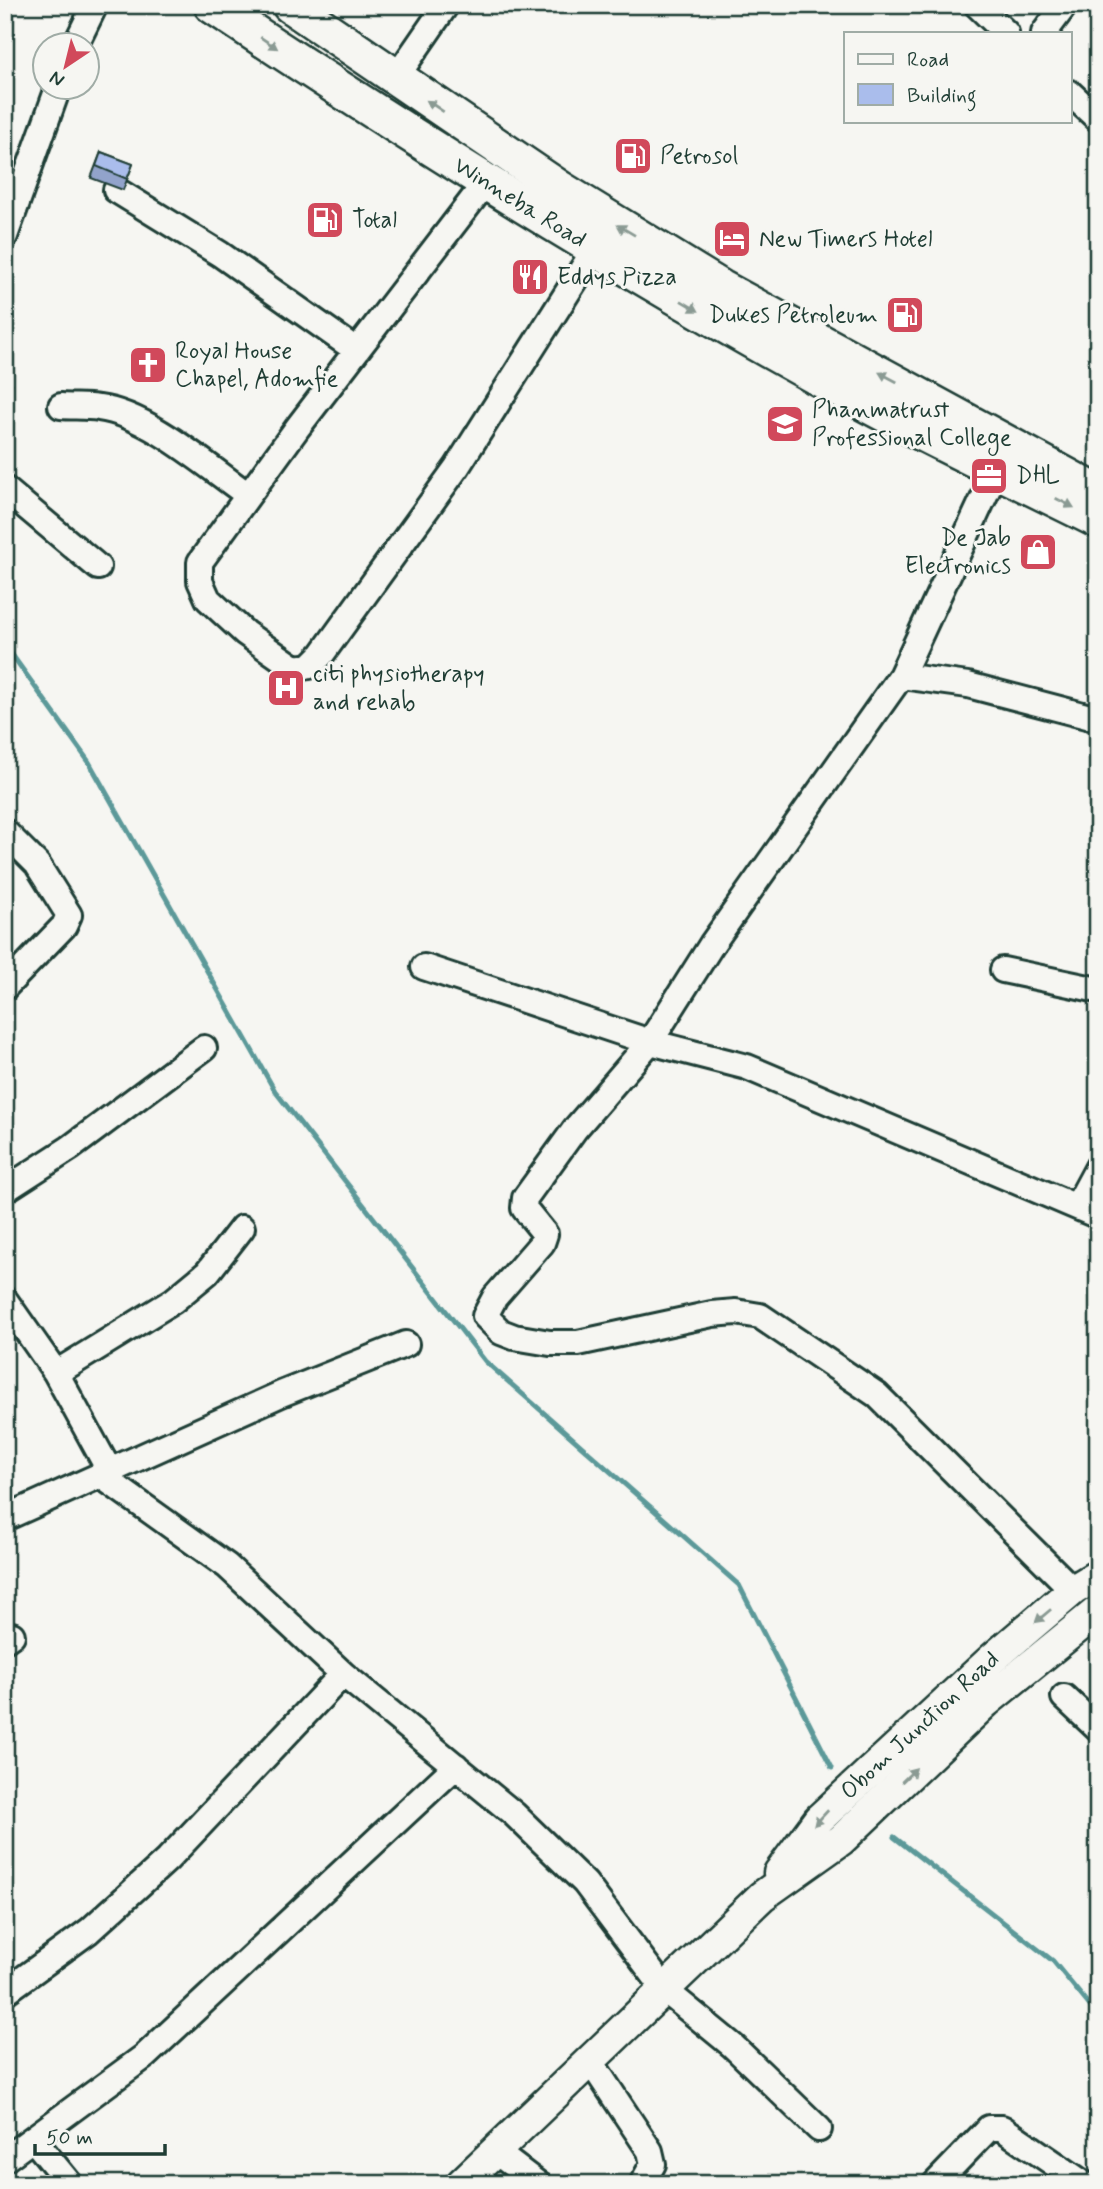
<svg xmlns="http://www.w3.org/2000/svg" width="1103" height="2189" font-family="Mynerve,sans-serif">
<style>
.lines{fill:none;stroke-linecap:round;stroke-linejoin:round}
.stream{stroke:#5c9999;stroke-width:5}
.minor-casing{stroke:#1f3d34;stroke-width:30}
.major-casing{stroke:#1f3d34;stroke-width:35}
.highway-casing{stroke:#1f3d34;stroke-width:40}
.minor{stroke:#f6f6f2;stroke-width:24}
.major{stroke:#f6f6f2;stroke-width:30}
.highway{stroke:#f6f6f2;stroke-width:35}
.wall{fill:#92a3cb;stroke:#1f3d34;stroke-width:2}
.building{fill:#aabdec;stroke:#1f3d34;stroke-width:2}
.oneway{fill:#8a9a93}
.labels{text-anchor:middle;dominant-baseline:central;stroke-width:6;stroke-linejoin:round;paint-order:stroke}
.poi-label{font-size:24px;fill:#1f3d34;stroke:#f6f6f2;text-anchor:start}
.street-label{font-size:24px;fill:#1f3d34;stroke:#f6f6f2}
</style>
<rect width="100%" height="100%" fill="#f6f6f2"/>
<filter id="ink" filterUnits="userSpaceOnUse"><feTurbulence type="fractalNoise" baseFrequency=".0143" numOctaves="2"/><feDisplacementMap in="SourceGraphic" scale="14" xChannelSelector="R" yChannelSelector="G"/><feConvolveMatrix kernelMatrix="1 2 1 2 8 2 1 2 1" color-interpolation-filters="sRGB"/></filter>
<g filter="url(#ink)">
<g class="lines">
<path class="stream" d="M5 645 89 762 275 1091 485 1361 739 1585 832 1768
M894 1837 1053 1961 1098 2016"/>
<defs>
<path id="minor" d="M977 5 1006 33
M1044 33 1065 5
M75 46 95 5
M395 79 446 5
M1070 93 1098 119
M486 182 298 427 200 562V581L208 599 245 633 295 668 310 666 322 654 457 467 595 249
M116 190 220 254 356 350
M5 236 58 88
M61 406C73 407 86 406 99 408 148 414 208 467 248 495
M997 469 901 676 712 944 650 1042 575 1129 525 1198 524 1208 545 1234 542 1243 495 1297 485 1316 501 1332 514 1337 550 1343H578L712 1314 736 1312 760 1316 877 1395 1073 1590
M5 489 98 567
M901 676 968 685 1098 719
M5 832 37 864 69 915 64 926 5 987
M424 967 650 1042 747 1067 1098 1216
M1003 970 1098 990
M5 1190 70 1148 204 1048
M1077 1206 1098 1167
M5 1300 56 1373 110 1472
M56 1373 173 1301 207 1273 242 1228
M100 1475 227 1566 343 1674 514 1814 585 1883 666 1991 733 2046 819 2129
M5 1518 281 1394 406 1344
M5 1640 12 1635
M1064 1697 1098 1729
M5 1992 89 1931 167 1860 343 1674
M591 2062 650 2151 653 2164 643 2182
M34 2140 70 2184
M496 2152 538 2184
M5 2159 145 2056 456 1766
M935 2184 989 2128H1002L1084 2184"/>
<g id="major">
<path id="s1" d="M779 1873 819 1819 992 1659 1073 1590 1098 1575"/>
<path d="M461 2184 762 1896 841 1840 986 1702 1098 1611"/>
</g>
<g id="highway">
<path id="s2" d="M212 5C422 145 635 278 857 399 936 442 1018 480 1098 520"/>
<path d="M290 5 560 189 721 288 1098 493"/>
</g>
</defs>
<use href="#minor" class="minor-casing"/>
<use href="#major" class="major-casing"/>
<use href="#highway" class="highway-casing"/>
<use href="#minor" class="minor"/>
<use href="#major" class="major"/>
<use href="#highway" class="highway"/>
</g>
<path class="wall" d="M101 152 133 164 123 190 91 178Z"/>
<path class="building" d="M101 152 133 164 127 179 96 166Z
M5 380 12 384 5 400Z"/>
<defs><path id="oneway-solid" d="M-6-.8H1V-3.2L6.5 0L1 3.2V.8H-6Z" transform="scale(1.75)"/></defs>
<g class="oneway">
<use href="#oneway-solid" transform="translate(269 43) rotate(34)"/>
<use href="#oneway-solid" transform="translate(435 106) rotate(-146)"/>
<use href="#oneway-solid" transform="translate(626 230) rotate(-149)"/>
<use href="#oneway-solid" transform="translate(690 306) rotate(31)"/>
<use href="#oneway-solid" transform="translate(888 377) rotate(-152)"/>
<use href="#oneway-solid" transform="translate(1065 503) rotate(27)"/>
<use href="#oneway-solid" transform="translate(1043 1616) rotate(140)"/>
<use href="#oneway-solid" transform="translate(909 1775) rotate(-44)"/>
<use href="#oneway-solid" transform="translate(821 1818) rotate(133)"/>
</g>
</g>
<defs>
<symbol id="fuel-square" viewBox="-11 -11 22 22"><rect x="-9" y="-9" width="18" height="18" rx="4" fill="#d1495b" stroke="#f6f6f2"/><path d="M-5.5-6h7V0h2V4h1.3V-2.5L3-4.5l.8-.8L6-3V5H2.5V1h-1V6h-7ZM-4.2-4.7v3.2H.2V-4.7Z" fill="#fff"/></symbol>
<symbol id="hotel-square" viewBox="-11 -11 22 22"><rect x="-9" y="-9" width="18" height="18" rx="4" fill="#d1495b" stroke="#f6f6f2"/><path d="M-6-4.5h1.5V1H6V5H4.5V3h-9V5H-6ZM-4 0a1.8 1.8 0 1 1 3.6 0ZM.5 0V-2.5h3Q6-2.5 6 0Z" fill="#fff"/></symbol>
<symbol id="restaurant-square" viewBox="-11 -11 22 22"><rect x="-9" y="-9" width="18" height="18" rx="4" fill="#d1495b" stroke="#f6f6f2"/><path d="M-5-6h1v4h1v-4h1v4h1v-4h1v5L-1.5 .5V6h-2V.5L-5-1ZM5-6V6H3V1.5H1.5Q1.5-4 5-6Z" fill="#fff"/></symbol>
<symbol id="church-square" viewBox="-11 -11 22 22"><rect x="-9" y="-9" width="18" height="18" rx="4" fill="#d1495b" stroke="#f6f6f2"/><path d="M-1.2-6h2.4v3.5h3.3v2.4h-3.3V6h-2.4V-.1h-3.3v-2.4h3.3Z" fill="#fff"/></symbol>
<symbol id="school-square" viewBox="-11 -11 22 22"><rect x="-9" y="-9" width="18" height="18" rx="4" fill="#d1495b" stroke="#f6f6f2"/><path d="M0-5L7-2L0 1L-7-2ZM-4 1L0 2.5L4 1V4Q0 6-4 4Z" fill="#fff"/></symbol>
<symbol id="office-square" viewBox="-11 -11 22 22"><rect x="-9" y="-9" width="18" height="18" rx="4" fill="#d1495b" stroke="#f6f6f2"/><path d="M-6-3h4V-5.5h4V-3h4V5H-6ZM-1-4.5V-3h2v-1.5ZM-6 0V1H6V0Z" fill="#fff"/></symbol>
<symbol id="shop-square" viewBox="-11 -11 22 22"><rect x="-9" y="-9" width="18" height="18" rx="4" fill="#d1495b" stroke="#f6f6f2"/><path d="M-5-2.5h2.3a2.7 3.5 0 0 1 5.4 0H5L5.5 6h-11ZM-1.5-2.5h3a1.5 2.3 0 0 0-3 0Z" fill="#fff"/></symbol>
<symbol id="hospital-square" viewBox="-11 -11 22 22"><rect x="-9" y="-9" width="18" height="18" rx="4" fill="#d1495b" stroke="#f6f6f2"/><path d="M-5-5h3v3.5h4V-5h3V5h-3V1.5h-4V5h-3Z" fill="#fff"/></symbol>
</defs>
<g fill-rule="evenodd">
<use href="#fuel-square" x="611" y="134" width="44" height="44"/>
<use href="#fuel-square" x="303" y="198" width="44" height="44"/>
<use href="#hotel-square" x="710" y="217" width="44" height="44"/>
<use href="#restaurant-square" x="508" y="255" width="44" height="44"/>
<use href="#fuel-square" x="883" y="293" width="44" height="44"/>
<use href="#church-square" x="126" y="343" width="44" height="44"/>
<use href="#school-square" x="763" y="402" width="44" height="44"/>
<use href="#office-square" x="967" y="454" width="44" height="44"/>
<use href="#shop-square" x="1016" y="530" width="44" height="44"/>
<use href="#hospital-square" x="264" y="666" width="44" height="44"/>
</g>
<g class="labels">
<g class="poi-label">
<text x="660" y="156">Petrosol</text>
<text x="352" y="220">Total</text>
<text x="759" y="239">New Timers Hotel</text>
<text x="557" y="277">Eddys Pizza</text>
<text x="878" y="315" text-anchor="end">Dukes Petroleum</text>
<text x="175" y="351">Royal House<tspan x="175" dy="28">Chapel, Adomfie</tspan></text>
<text x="812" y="410">Phanmatrust<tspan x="812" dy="28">Professional College</tspan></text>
<text x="1016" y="476">DHL</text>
<text x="1011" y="538" text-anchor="end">De Jab<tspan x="1011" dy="28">Electronics</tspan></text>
<text x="313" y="674">citi physiotherapy<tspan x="313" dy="28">and rehab</tspan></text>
</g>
<g class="street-label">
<text stroke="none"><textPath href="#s2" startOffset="366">Winneba Road</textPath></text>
<text stroke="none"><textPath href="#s1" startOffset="205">Obom Junction Road</textPath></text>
</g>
</g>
<rect width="1103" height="2189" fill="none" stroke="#f6f6f2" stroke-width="28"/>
<rect x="14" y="14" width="1075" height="2161" fill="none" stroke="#1f3d34" stroke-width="2.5" filter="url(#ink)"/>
<rect x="844" y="32" width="228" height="91" fill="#f6f6f2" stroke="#a0aca6" stroke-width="2"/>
<rect x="858" y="54" width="35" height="10" fill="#f6f6f2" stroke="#a0aca6" stroke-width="2"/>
<text x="907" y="66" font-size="21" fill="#1f3d34">Road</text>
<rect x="858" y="84" width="35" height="21" fill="#aabdec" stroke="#a0aca6" stroke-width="2"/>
<text x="907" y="102" font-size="21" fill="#1f3d34">Building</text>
<g transform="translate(66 66) rotate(215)"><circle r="33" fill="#f6f6f2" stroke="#a0aca6" stroke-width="2"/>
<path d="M0-5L12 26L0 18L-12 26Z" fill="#d1495b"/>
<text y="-10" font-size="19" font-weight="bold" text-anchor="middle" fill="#1f3d34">N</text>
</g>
<path d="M35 2144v10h130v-10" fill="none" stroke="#1f3d34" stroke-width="3.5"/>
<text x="46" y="2144" font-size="21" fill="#1f3d34" stroke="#f6f6f2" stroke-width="5" paint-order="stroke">50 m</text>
</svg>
